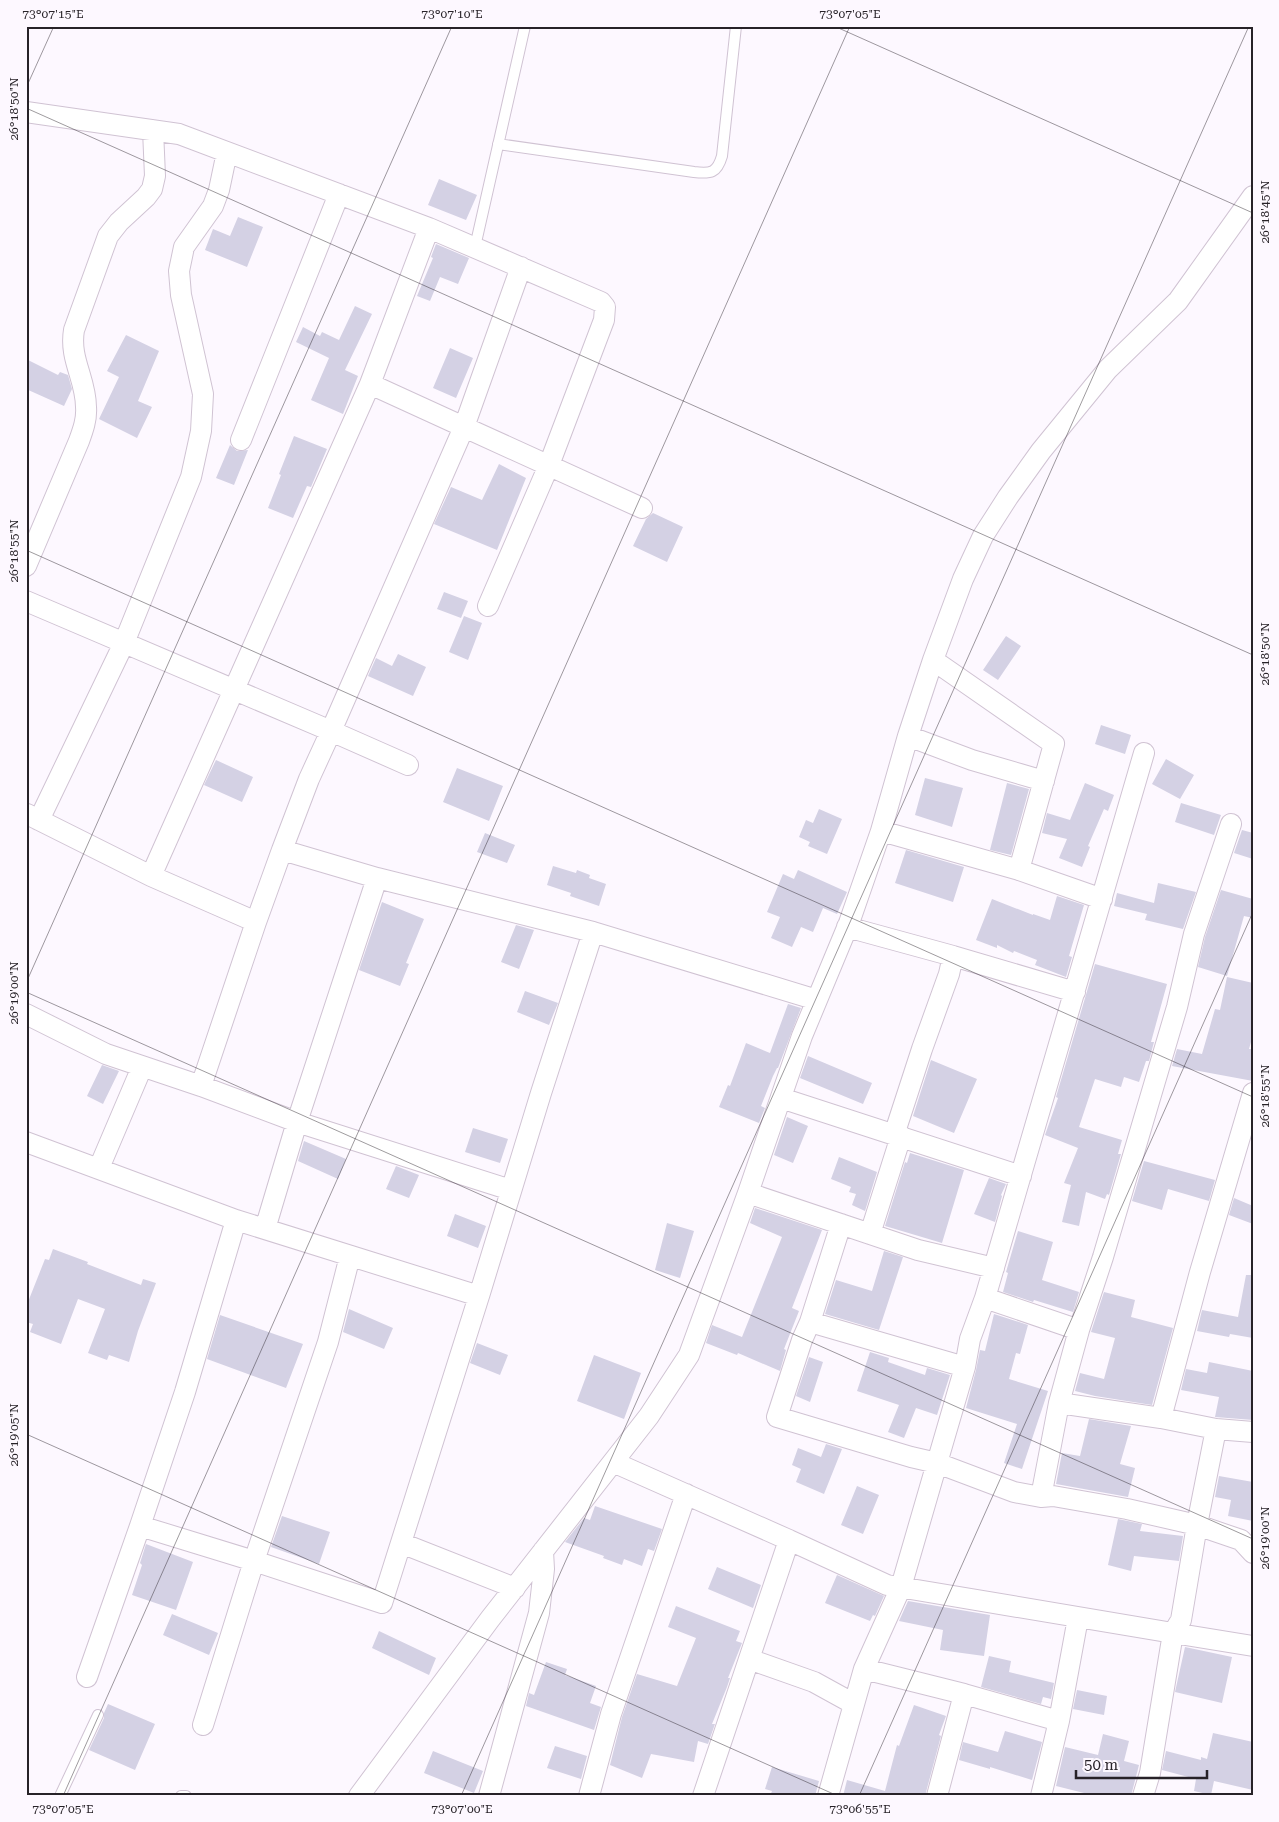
<svg xmlns="http://www.w3.org/2000/svg" width="1279" height="1822" font-family="'Roboto Serif',serif">
<style>
.building{fill:#d4d1e4}
.lines{fill:none;stroke-linecap:round;stroke-linejoin:round}
.lane-casing{stroke:#d0c3d3;stroke-width:12}
.street-casing{stroke:#d0c3d3;stroke-width:22}
.lane{stroke:#fff;stroke-width:10}
.street{stroke:#fff;stroke-width:20}
.ticks{fill:none;stroke:#272228;stroke-width:1;stroke-opacity:0.45}
.neatline{fill:none;stroke:#272228;stroke-width:2}
.ticks-label{font-size:12px;text-anchor:middle;fill:#272228}
</style>
<rect width="100%" height="100%" fill="#fdf8ff"/>
<path class="building" d="M439 179 477 195 466 220 428 205Z
M238 217 263 227 247 267 205 250 213 229 230 236Z
M436 244 469 258 458 284 440 277 430 301 417 296 433 258 431 257Z
M355 306 372 314 345 370 358 376 343 414 311 400 329 358 296 342 303 327 320 336 322 332 339 340Z
M126 335 159 351 138 401 152 407 137 438 99 419 119 377 107 371Z
M450 348 473 358 456 398 433 388Z
M26 359 58 375 60 372 68 375 72 389 64 406 26 389Z
M294 436 327 449 311 487 307 486 293 518 268 508 281 475 279 474Z
M230 445 237 451 248 450 234 485 216 478Z
M499 464 526 478 497 550 434 524 451 487 482 500Z
M653 513 683 527 667 562 633 546 646 519Z
M444 592 468 601 461 618 437 609Z
M464 616 482 623 468 660 449 652Z
M1006 636 1021 646 998 680 983 670Z
M398 654 426 667 413 696 368 676 376 658 392 666Z
M1101 725 1131 735 1125 754 1095 744Z
M1166 759 1194 775 1180 799 1152 784Z
M216 760 253 777 242 802 204 785Z
M457 768 503 786 489 821 443 802Z
M925 778 963 788 952 827 915 815Z
M1007 783 1029 789 1011 855 990 850Z
M1085 783 1114 795 1108 811 1104 809 1088 846 1090 847 1082 867 1059 858 1067 839 1042 833 1047 813 1070 820Z
M1181 803 1221 815 1214 835 1175 822Z
M819 809 842 819 827 854 808 846 810 842 799 837 806 820 813 823Z
M1242 830 1253 833V859L1234 853Z
M485 833 515 845 507 863 477 852Z
M906 850 964 867 953 902 895 883Z
M553 866 576 873 577 870 590 875 589 878 606 884 599 906 570 896 571 893 547 885Z
M798 870 847 892 837 914 823 908 813 932 801 927 792 947 771 938 780 917 767 912 783 874 794 879Z
M1158 883 1196 892 1183 929 1145 920 1147 914 1114 906 1117 893 1154 903Z
M1221 890 1253 899V918L1244 916 1227 976 1198 967 1205 937Z
M1057 896 1084 905 1069 956 1072 957 1066 977 1035 965 1037 960 1014 951 1013 953 997 945V948L976 940 992 899 1033 915V914L1050 920Z
M382 902 424 919 406 963 409 964 400 986 359 970Z
M516 925 534 930 519 969 501 962Z
M1095 964 1167 984 1151 1042H1154L1149 1061H1146L1139 1082 1124 1077 1121 1087 1095 1079 1079 1127 1122 1140 1118 1154H1121L1109 1195 1107 1194 1105 1199 1086 1192 1079 1226 1062 1222 1071 1185 1064 1183 1078 1148 1045 1135 1058 1098 1056 1097Z
M1227 977 1253 983V1035L1249 1049H1253V1081L1172 1066 1177 1049 1202 1054 1215 1009 1220 1010Z
M525 991 558 1003 549 1025 517 1012Z
M788 1004 801 1008 778 1068H777L773 1076 761 1106 765 1108 759 1123 719 1107 728 1085 730 1086 746 1043 770 1053Z
M808 1056 872 1083 863 1104 800 1078Z
M931 1060 977 1079 954 1133 913 1116Z
M102 1065 119 1071 103 1104 87 1096Z
M787 1117 808 1126 793 1163 774 1155Z
M473 1128 508 1139 500 1163 465 1152Z
M304 1141 346 1159 338 1179 298 1161Z
M910 1153 964 1170 942 1243 885 1226 905 1162 907 1163Z
M839 1157 877 1172 865 1211 852 1205 856 1194 849 1192 851 1187 831 1179Z
M1144 1161 1215 1180 1209 1201 1168 1189 1162 1210 1132 1201Z
M396 1166 419 1175 409 1198 386 1189Z
M989 1178 1006 1184 1001 1195 1002 1196 995 1222 974 1214Z
M1234 1198 1253 1206V1224L1229 1215Z
M755 1208 822 1230 792 1308 799 1311 784 1349 786 1350 780 1371 738 1353 737 1355 706 1343 712 1325 742 1337 782 1237 750 1223Z
M455 1214 486 1226 478 1248 447 1236Z
M667 1223 694 1231 680 1278 655 1270Z
M1018 1231 1053 1242 1042 1280 1079 1292 1073 1312 1034 1300 1033 1302 1003 1292 1008 1273 1006 1272Z
M53 1249 88 1262 87 1264 141 1285 143 1279 156 1283 138 1331 129 1362 109 1355 107 1360 88 1353 105 1309 78 1299 61 1344 30 1332 33 1324 26 1322V1307L45 1259 49 1260Z
M884 1251 903 1257 879 1330 825 1314 836 1280 872 1291Z
M1246 1275H1253V1338L1230 1334 1229 1337 1197 1331 1202 1310 1238 1317Z
M1104 1292 1135 1300 1131 1317 1173 1328 1152 1405 1095 1396 1075 1391 1080 1373 1104 1379 1115 1338 1091 1332Z
M349 1309 393 1328 384 1349 343 1332Z
M994 1314 1028 1325 1020 1354 1016 1353 1009 1379 1048 1391 1022 1469 1004 1463 1017 1424 966 1408 976 1370 980 1350 985 1351Z
M220 1315 303 1344 286 1388 207 1359Z
M477 1343 508 1355 500 1375 470 1363Z
M870 1352 889 1358 888 1362 925 1375 927 1368 950 1375 937 1415 916 1408 904 1438 888 1432 899 1405 857 1391Z
M594 1355 641 1373 624 1419 577 1401Z
M809 1357 823 1362 810 1402 796 1396Z
M1209 1362 1253 1371V1420L1215 1417 1219 1397 1181 1390 1186 1369 1207 1373Z
M1089 1419 1131 1426 1120 1464 1135 1468 1128 1497 1056 1484 1062 1453 1080 1456Z
M826 1444 842 1449 824 1494 796 1482 801 1469 792 1465 798 1448 821 1457Z
M1219 1476 1253 1482V1521L1228 1516 1231 1500 1215 1497Z
M857 1486 879 1495 863 1534 841 1525Z
M595 1506 662 1529 654 1551 648 1549 642 1566 624 1559 622 1565 603 1558 604 1556 565 1542 584 1518 590 1520Z
M282 1516 330 1532 319 1564 271 1547Z
M1118 1519 1142 1524 1140 1531 1183 1536 1179 1561 1134 1556 1131 1571 1108 1565Z
M146 1544 193 1562 176 1610 132 1595 142 1565 140 1563Z
M717 1567 761 1585 753 1608 708 1589Z
M837 1575 884 1596 875 1616 873 1615 870 1621 825 1603Z
M908 1601 990 1615 984 1656 940 1650 943 1630 899 1621Z
M676 1606 740 1631 736 1641 742 1643 728 1678H730L727 1687 712 1724H715L708 1744 698 1741 694 1762 651 1754 642 1778 610 1765 622 1717 637 1674 677 1686 696 1638 668 1627Z
M172 1614 218 1633 209 1655 163 1635Z
M379 1631 436 1658 429 1675 372 1648Z
M1185 1647 1232 1657 1222 1703 1175 1692Z
M989 1656 1011 1661 1009 1672 1054 1683 1051 1699 1043 1697 1041 1704 981 1687Z
M546 1662 567 1669 565 1675 596 1686 590 1703 601 1707 594 1730 526 1706 529 1693 534 1695Z
M1077 1690 1107 1696 1104 1715 1073 1709Z
M108 1704 155 1724 135 1770 89 1750 104 1718V1713Z
M914 1705 946 1716 939 1735 941 1736 925 1796H843L847 1780 885 1791 897 1745 899 1746Z
M1005 1731 1042 1742 1032 1780 990 1767V1769L959 1760 963 1742 998 1752Z
M1213 1733 1253 1742V1790L1214 1781 1211 1795 1194 1791 1196 1779 1162 1770 1166 1751 1201 1760V1757L1207 1759Z
M1103 1734 1129 1741 1124 1761 1139 1765 1131 1796H1096L1056 1786 1065 1747 1098 1755Z
M555 1746 587 1756 581 1779 547 1768Z
M433 1751 483 1771 474 1793 424 1773Z
M772 1767 819 1781 815 1796H770L772 1791 765 1789Z"/>
<g class="lines">
<defs>
<path id="lane" d="M498 144 694 172C711 174 717 173 722 156L736 26
M475 247 525 26
M60 1796 98 1715
M181 1796H186"/>
<path id="street" d="M26 112 179 134 429 228 601 302 605 307 604 320 549 465 488 606
M370 384 464 427 521 267
M241 440 339 194
M26 566 79 441C83 430 87 419 86 407 86 379 69 359 74 330L108 236 119 222 146 197 152 189 155 176 153 130
M26 601 331 731 309 779 282 850 377 878 593 932 817 1000
M933 660 1054 744 1019 870 1102 899
M908 736 972 760 1044 781
M408 765 331 731 464 427 642 508
M27 814 151 876 256 922 282 850
M39 820 124 643 191 477 201 431 203 394 181 295 179 271 184 247 213 206 219 190 227 152
M881 831 1019 870
M151 876 370 384 429 228
M847 927 953 956 949 974 922 1049 894 1135
M953 956 1075 992
M26 1014 106 1054 201 1086 256 922
M201 1086 297 1122 511 1190
M781 1098 1021 1176
M26 1142 236 1220 479 1296 541 1093 593 932
M99 1168 142 1067
M748 1193 918 1250 994 1268
M841 1224 810 1322 965 1367
M265 1229 297 1122 377 878
M870 1234 901 1136
M985 1298 1144 753
M810 1322 802 1340 777 1417 911 1457 937 1463 965 1367 970 1339 985 1298 1079 1330 1059 1403
M1079 1330 1103 1257 1177 1007 1194 934 1231 824
M1216 1429 1161 1418 1200 1272 1253 1093
M613 1462 789 1540
M1041 1497 1053 1496 1127 1509 1197 1525 1241 1540 1253 1553
M140 1526 185 1392 236 1220
M401 1543 515 1588
M749 1659 814 1682 854 1704
M864 1669 964 1694
M87 1677 140 1526 254 1561 328 1342 350 1256
M203 1725 254 1561 382 1603 479 1296
M359 1796 490 1619 649 1416 689 1355 748 1193 802 1036 849 923 881 831 908 736 933 660 963 579 983 536 1008 497 1041 451 1108 369 1178 301 1253 196
M489 1796 539 1613 544 1569 543 1551
M589 1796 611 1714 686 1494
M703 1796 789 1540 887 1585 1173 1633 1181 1620 1197 1525 1216 1429 1253 1432
M828 1796 864 1669 901 1587 937 1463 1014 1492 1041 1497 1059 1403 1161 1418
M937 1796 964 1694 1059 1721 1078 1618
M1041 1796 1059 1721
M1143 1796 1150 1773 1173 1633 1253 1646"/>
</defs>
<use href="#lane" class="lane-casing"/>
<use href="#street" class="street-casing"/>
<use href="#lane" class="lane"/>
<use href="#street" class="street"/>
</g>
<path class="ticks" d="M834 26 1253 213M26 88 54 26M26 108 1253 655M26 550 1253 1097M26 983 452 26M26 992 1253 1539M26 1434 838 1796M63 1796 850 26M461 1796 1249 26M859 1796 1253 912"/>
<rect width="1279" height="1822" fill="none" stroke="#fdf8ff" stroke-width="55"/>
<path d="M1076 1770v8h131v-8" fill="none" stroke="#272228" stroke-width="2.5"/>
<text x="1084" y="1770" font-size="15" fill="#272228" stroke="#fdf8ff" stroke-width="4" paint-order="stroke">50 m</text>
<rect x="28" y="28" width="1224" height="1766" class="neatline"/>
<g class="ticks-label">
<text x="53" y="18">73°07'15"E</text>
<text x="452" y="18">73°07'10"E</text>
<text x="850" y="18">73°07'05"E</text>
<text transform="translate(14 109) rotate(-90)" y="4">26°18'50"N</text>
<text transform="translate(1265 212) rotate(-90)" y="4">26°18'45"N</text>
<text transform="translate(14 551) rotate(-90)" y="4">26°18'55"N</text>
<text transform="translate(1265 654) rotate(-90)" y="4">26°18'50"N</text>
<text transform="translate(14 993) rotate(-90)" y="4">26°19'00"N</text>
<text transform="translate(1265 1096) rotate(-90)" y="4">26°18'55"N</text>
<text transform="translate(14 1435) rotate(-90)" y="4">26°19'05"N</text>
<text transform="translate(1265 1538) rotate(-90)" y="4">26°19'00"N</text>
<text x="63" y="1813">73°07'05"E</text>
<text x="462" y="1813">73°07'00"E</text>
<text x="860" y="1813">73°06'55"E</text>
</g>
</svg>
